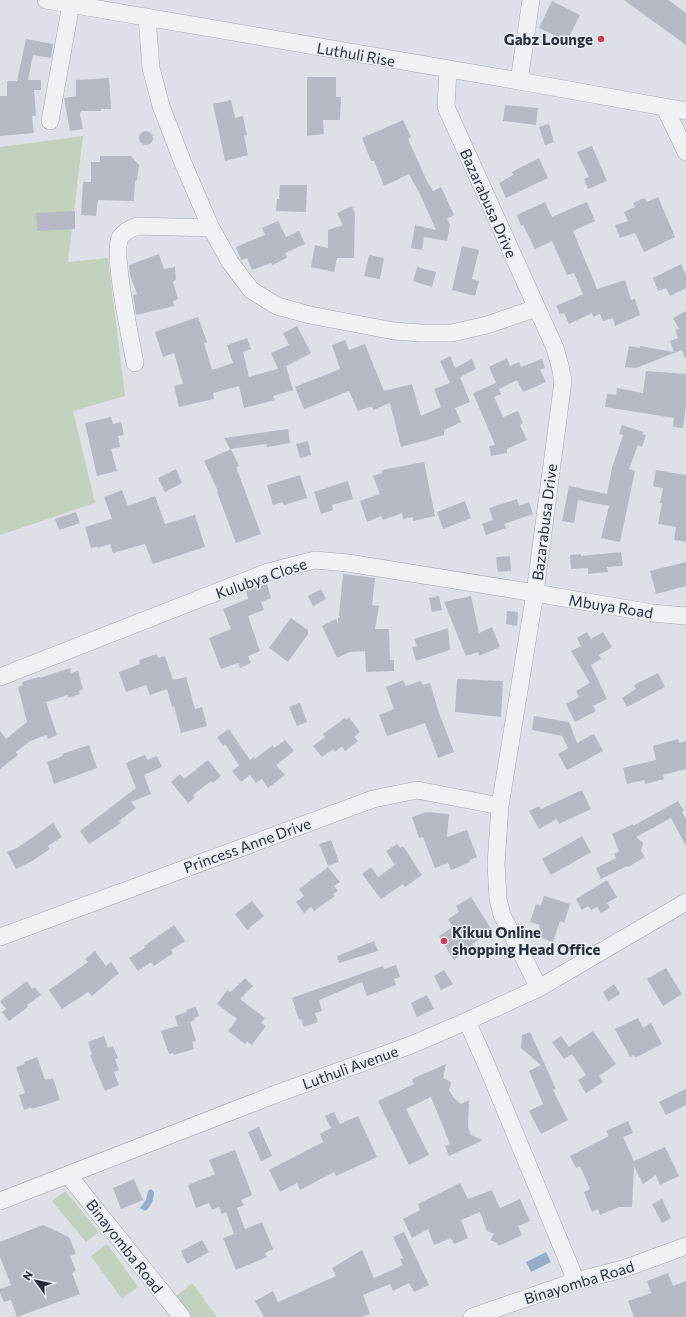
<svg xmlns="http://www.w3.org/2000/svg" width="686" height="1317" font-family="Commissioner,sans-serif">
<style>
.green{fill:#c2d1bd}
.water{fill:#96adc9}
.building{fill:#b4b9c4}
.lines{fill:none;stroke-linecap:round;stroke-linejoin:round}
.minor-casing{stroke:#a2a7b1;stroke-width:18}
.minor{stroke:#eff1f5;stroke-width:17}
.poi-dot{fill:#d13d4f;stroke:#eceff5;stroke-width:1.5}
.labels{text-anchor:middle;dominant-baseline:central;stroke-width:3;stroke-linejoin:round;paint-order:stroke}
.poi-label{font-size:15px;font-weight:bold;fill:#262e3e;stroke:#eceff5;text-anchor:end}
.street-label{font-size:15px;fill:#262e3e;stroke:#eceff5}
</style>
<rect width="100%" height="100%" fill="#dde0e7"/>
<path class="green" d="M83 136 68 262 108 258 125 396 73 411 95 503 0 535V147Z
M65 1191 99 1232 86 1242 52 1201Z
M107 1244 138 1287 122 1299 91 1256Z
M192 1283 217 1317H191L176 1296Z"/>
<path class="water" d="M151 1189 154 1192C154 1199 151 1207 145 1211L140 1208 146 1200 148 1191Z
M546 1252 551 1262 531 1272 526 1262Z"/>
<path class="building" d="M624 0H668L686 13V45Z
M552 1 580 15 567 41 539 28Z
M26 39 53 44 51 58 33 55 28 80H41V90H34L36 116H32L34 133 0 136V96H7V81H17Z
M307 77H336V97H341L340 120H323L324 134 307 136Z
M109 78 111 109H101V111H81L80 114 83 129 70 131 64 98 76 96V80Z
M231 100 235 118 243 116 247 135 244 136 248 155 225 161 213 104Z
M505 105 538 108 536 125 503 121Z
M403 120 411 137 408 139 426 179 433 191 441 187 454 215 447 219 450 224 447 241 424 237 422 250 411 248 415 225 436 230 420 194 409 174 384 186 374 161H371L362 138Z
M549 124 554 142 545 145 539 127Z
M139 138a7 7 0 1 1 14 0a7 7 0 1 1-14 0Z
M592 146 607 181 588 189 584 179 589 177 577 152Z
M100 156H131L139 165 137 180 135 181 134 201 98 200 96 216 81 215 83 182H91V162H100Z
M539 158 548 178 506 198 499 183 513 175 512 172Z
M280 185H307L306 212 276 211 277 199H279Z
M658 197 675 237 644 252 635 233 620 238 615 225 628 221 624 212 635 207 633 203 645 198 647 202Z
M545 202 552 217 587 202 595 221 573 231 597 289 625 280 631 300 635 299 640 315 615 326 613 318 603 321 600 314 593 317 592 313 569 324 564 313 560 314 556 306 583 294 574 273 567 275 552 241 535 249 523 225 521 226 517 215Z
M352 206 355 214 354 258H337L334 272 311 267 315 245 328 248V230L343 225 337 213Z
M75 211V229L37 231 36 213Z
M278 221 286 237 299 231 305 244 285 253 287 258 272 265 271 263 252 270 247 258 241 260 236 247 265 235 262 228Z
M462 246 479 250 472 279 479 281 475 296 452 290Z
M159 254 164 269 175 267 176 279 173 282 178 299 173 301 174 306 136 315 133 295 137 294 130 275 129 265Z
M369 255 384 258 380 279 364 276Z
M681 264 686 275V288L670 296 666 288 658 291 653 278Z
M417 267 436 272 432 287 413 281Z
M686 311V358H685L682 350 636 368 625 367 629 346 640 348V346L674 352 670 341 678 338 675 330 679 329 673 318Z
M198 317 207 342 204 343 212 370 233 363 227 345 247 338 251 349 243 352 249 377 278 369 271 353 289 345 283 333 297 326 311 353 284 367 286 366 293 390 273 396 275 400 244 408 239 386 213 393 214 399 179 407 174 386 183 384 174 353 163 357 155 332Z
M345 340 349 350 365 344 384 391 412 384 421 416 441 407 434 389 450 383 440 361 450 356 455 368 472 359 476 369 460 377 470 402 455 408 461 422 444 430V435L401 447 390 403 373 410 372 406 358 411 349 391 304 409 295 387 340 369 332 345Z
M507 358 510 366 519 362 521 367 542 359 545 368 540 370 546 382 523 392 517 380 499 389 501 394 494 397 503 417 518 411 523 423 520 425 527 440 507 449V453L491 456 489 446 495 445 473 393 496 383 489 367Z
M646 371 686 374V405L683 428 673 427 674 418 605 407 607 394 616 395 617 388 643 393Z
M111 417 113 424 121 422 124 435 118 436 120 447 111 449 117 471 97 476 85 423Z
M622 425 643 432 642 434 646 435 642 447 638 445 629 469 635 471 620 542 601 538 609 506 578 500 574 523 562 521 569 486 607 494 612 468 623 435 619 434Z
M288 429 290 443 267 447 266 444 230 449 224 438Z
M308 441 311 455 300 458 296 444Z
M231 449 239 466 236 467 261 534 236 543 217 492 218 491 204 461Z
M424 462 435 516 413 521V517L403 519 402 513 383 520 381 516 367 522 360 501 380 494 373 476 382 473V470Z
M176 469 182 483 165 492 158 478Z
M656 470 686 475V542L674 540 676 527 658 524 662 503H660L663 488 653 486Z
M300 475 307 498 284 505 283 502 273 505 267 485Z
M348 481 353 499 332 505 333 510 321 514 314 492Z
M122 490 128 506 155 496 165 524 195 515 205 547 153 564 145 544 113 553 110 544 98 548V546L91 548 85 527 112 519 104 497Z
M517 499 519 506 529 502 533 514 504 524 506 528 486 535 482 524 493 520 489 508Z
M465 501 471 518 443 529 437 512Z
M76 512 80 523 59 530 55 519Z
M621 552 623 566 607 567 608 572 588 574V568L571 569 570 555 581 554V556Z
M510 556 511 571 498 572 496 557Z
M686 562V586L656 594 650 571Z
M343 574 375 578 372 605 379 606 375 629H389L390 660H394V671L366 672 365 651 350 652 337 658 322 626 336 619 338 624V618L340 617 339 615Z
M267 584 271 598 261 602 264 610 248 616 260 651 248 656 251 663 240 668 238 663 221 669 209 638 231 629 223 609 248 599 246 591Z
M321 589 326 599 313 606 308 596Z
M439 596 442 610 432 612 429 598Z
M471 596 479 633 492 627 500 647 479 656 478 652 466 656 444 602Z
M507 611 518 612 517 626 506 624Z
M291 618 308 630V634L288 662 269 648Z
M448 628 450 650 416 661 412 647 417 646 414 639Z
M587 632 591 639 603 632 612 647 599 655 601 659 591 665 607 699 593 706 596 711 575 722 566 704 579 697 576 691 590 683 571 651 581 646 577 638Z
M157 654 158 658 165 656 173 680 186 677 195 709 202 707 207 726 181 733 174 706 172 707 167 689 150 695 146 685 126 692 119 672 140 664 139 660Z
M70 668 71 673 78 671 83 689 79 691 80 694 68 698V695L46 702 57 735 48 739 46 735 30 741 16 752 18 755 0 769V731L6 739 27 722 18 687 23 685 22 682 39 677 40 678Z
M658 673 665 687 627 707 622 698 636 689 634 685Z
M457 679 503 681 501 717 455 712Z
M403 680 406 686 421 681 423 685 430 683 439 713 454 752 438 758 425 723 387 736 379 715 394 709 386 687Z
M300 703 307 722 297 726 289 707Z
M534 716 569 722 577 743 594 734 603 751 567 770 558 754 568 748 562 736 532 730Z
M349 717 360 732 354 737 358 741 345 751 342 746 335 752 333 749 322 757 313 746 325 737 323 734 345 718 346 720Z
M229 729 250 760 254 757 255 759 273 745 274 748 285 740 294 751 276 765 285 775 268 788 262 779 256 783 250 775 241 782 232 771 239 765 225 744 223 746 217 737Z
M678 739 679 743 686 741V769L663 775 664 779 645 784 644 780 627 784 623 768 656 760 653 746Z
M89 745 97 768 54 784 47 762 63 756 62 754Z
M145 755 147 760 157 756 162 767 144 775 151 794 131 802 136 808 119 821 121 823 89 844 80 831 136 788 126 763Z
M208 760 221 776 213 783 211 781 193 795 195 797 188 803 171 782 180 774 184 779Z
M582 790 591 809 559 824 557 819 539 829 529 811 539 806 541 809Z
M678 801 684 811 682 812 686 819V846L671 818 636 837 643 843 641 851 645 857 628 867 627 866 601 879 596 868 616 858 614 854 619 851 612 834 633 824V826Z
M427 812 449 814 447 837 467 830 477 857 470 860V862L451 870 448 863 435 868 423 837 419 838 412 817Z
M53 823 62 837 48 846 50 849 32 861 16 869 7 852 17 848Z
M582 836 591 852 551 875 542 859Z
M331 840 339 862 328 866 319 844Z
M397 844 400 848 403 846 422 875 405 887 403 884 381 899 362 874 371 867 378 877 395 865 386 851Z
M328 867 340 882 334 886 338 891 333 894 335 896 314 911 311 907 304 913 296 902 304 896 299 889Z
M607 880 617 897 607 903 610 908 601 913 597 907 591 910 588 906 582 910 576 899Z
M544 896 570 904 564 923 560 921 553 942 536 936 540 925 530 922 536 904 541 906Z
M471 897 493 932 472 944 474 946 454 960 439 936 453 927 448 919 459 912 456 906Z
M252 901 264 916 247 930 235 914Z
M174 925 185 941 171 950 173 953 154 966 151 962 138 971 129 958 146 947 144 946Z
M374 941 378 951 339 963 337 956Z
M95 951 106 966 111 962 119 973 92 996 88 992 62 1009 49 990 88 962 85 959Z
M396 965 400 977 394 979 396 985 367 996 362 982 319 1000 322 1011 315 1013 318 1022 304 1027 301 1019 299 1020 292 998 383 966 384 969Z
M666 968 682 994 663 1006 647 979Z
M444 970 453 984 441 990 434 976Z
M245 978 253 986 240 999 265 1018 261 1023 266 1026 252 1045 247 1041 245 1044 228 1031 237 1019 217 1004 227 990 231 992Z
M27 981 32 989 35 987 41 995 27 1005 28 1007 9 1021 2 1012 6 1009 0 1001Z
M614 984 620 994 608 1001 603 992Z
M427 995 434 1009 417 1017 411 1003Z
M196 1007 199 1016 194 1018 195 1020 190 1022 196 1041 192 1042 194 1049 174 1055 173 1053 169 1054 161 1031 178 1026 175 1016 187 1012 186 1010Z
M638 1018 643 1028 651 1023 662 1044 635 1058 634 1055 630 1057 615 1029Z
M593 1031 616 1064 599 1076 603 1082 586 1093 578 1080 586 1075 572 1054 564 1059 552 1042 561 1036 569 1047Z
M530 1032 556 1089 553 1090 568 1120 541 1134 529 1111 543 1104 529 1071 541 1065 521 1048 522 1035Z
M104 1036 108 1048 113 1046 118 1058 115 1059 119 1070 114 1072 119 1085 105 1091 90 1055 92 1054 88 1042Z
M37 1057 45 1080 53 1078 60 1100 32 1109 31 1107 24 1110 19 1095 25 1093 16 1067 25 1064 24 1062Z
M446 1064 443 1078 451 1082 449 1090 454 1098 461 1104 469 1100 468 1127 471 1135 483 1140 449 1156 445 1146 450 1144 431 1097 406 1109 429 1155 409 1165 378 1101 414 1084 412 1079Z
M686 1089V1105L666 1115 659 1102Z
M334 1112 340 1124 358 1116 377 1157 336 1176 334 1172 300 1190 297 1183 280 1192 269 1170 323 1142 320 1134 331 1128 325 1116Z
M628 1121 633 1133 623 1137 634 1161 665 1147 679 1176 660 1185 656 1175 643 1184 634 1166 632 1207H619L600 1215 598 1209 592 1212 584 1192 590 1189 580 1166 576 1168 570 1156 609 1136 606 1131Z
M259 1127 272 1156 261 1161 248 1132Z
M235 1150 252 1195 241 1200 244 1205 237 1208 245 1229 262 1222 273 1249 265 1253 267 1257 236 1270 223 1238 234 1234 226 1212 222 1214 219 1207 212 1210 209 1203 196 1208 188 1185 215 1174 209 1160Z
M134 1179 143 1200 121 1209 113 1188Z
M460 1183 468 1199 492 1190 500 1208 520 1199 530 1221 518 1226 522 1235 499 1246 497 1243 490 1240 494 1234 487 1231 480 1212 461 1220 468 1238 454 1244 451 1238 434 1245 428 1229 412 1238 403 1219 420 1210 418 1204Z
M662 1199 671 1218 662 1223 652 1204Z
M43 1225 69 1237 76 1254 70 1256 76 1271 72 1273 80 1294 17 1317 11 1300 4 1302 0 1293V1289L11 1285 0 1257V1242Z
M404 1232 429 1285 414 1292 409 1283 393 1291 390 1284 363 1295 370 1314 362 1317H264L255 1301 273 1291 278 1302 336 1276 332 1268 362 1250 374 1278 403 1265 400 1259 403 1258 393 1237Z
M202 1240 209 1252 187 1264 181 1251Z
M668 1273 673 1286 686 1281V1317H634L628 1301 651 1293 647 1281Z"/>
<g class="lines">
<defs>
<path id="minor" d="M46 0 519 81 686 111
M147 17 151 68 161 106 183 163 211 228 230 262 251 290 277 306 310 315 394 331 421 333H452L487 325 536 308
M448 70 446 107 555 348 560 366 563 381 535 593 500 806 496 864 498 899 502 915 539 988
M519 81 531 0
M665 108 686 152
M50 121 71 4
M135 363C131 341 112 254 120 238 124 231 130 229 137 226L211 228
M0 677 268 572 315 560 348 563 535 593 652 613 686 616
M0 937 373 799 417 790 500 806
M467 1021 487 1066 576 1281
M68 1175 182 1317
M0 1201 276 1094 411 1045 467 1021 539 988 686 902
M472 1317 576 1281 623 1269 686 1246"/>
</defs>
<use href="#minor" class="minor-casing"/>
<use href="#minor" class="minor"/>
</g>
<g class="poi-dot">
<circle cx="601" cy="39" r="4"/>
<circle cx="444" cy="941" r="4"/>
</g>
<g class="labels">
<g class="poi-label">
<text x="593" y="39">Gabz Lounge</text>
<text x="452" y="932" text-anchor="start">Kikuu Online<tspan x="452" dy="17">shopping Head Office</tspan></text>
</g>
<g class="street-label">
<text transform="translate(356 54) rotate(10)">Luthuli Rise</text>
<text transform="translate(489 203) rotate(66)">Bazarabusa Drive</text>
<text transform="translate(544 522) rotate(-83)">Bazarabusa Drive</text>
<text transform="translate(261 578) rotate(-19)">Kulubya Close</text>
<text transform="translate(611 606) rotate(9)">Mbuya Road</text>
<text transform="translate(247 845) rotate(-20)">Princess Anne Drive</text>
<text transform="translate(350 1067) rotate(-20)">Luthuli Avenue</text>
<text transform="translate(125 1246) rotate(52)">Binayomba Road</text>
<text transform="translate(579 1282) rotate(-17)">Binayomba Road</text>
</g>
</g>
<g transform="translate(36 1281) rotate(303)" stroke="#eceff5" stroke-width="3" paint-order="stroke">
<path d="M0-3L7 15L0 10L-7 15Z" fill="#262e3e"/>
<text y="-6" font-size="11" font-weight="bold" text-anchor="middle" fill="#262e3e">N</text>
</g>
</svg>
